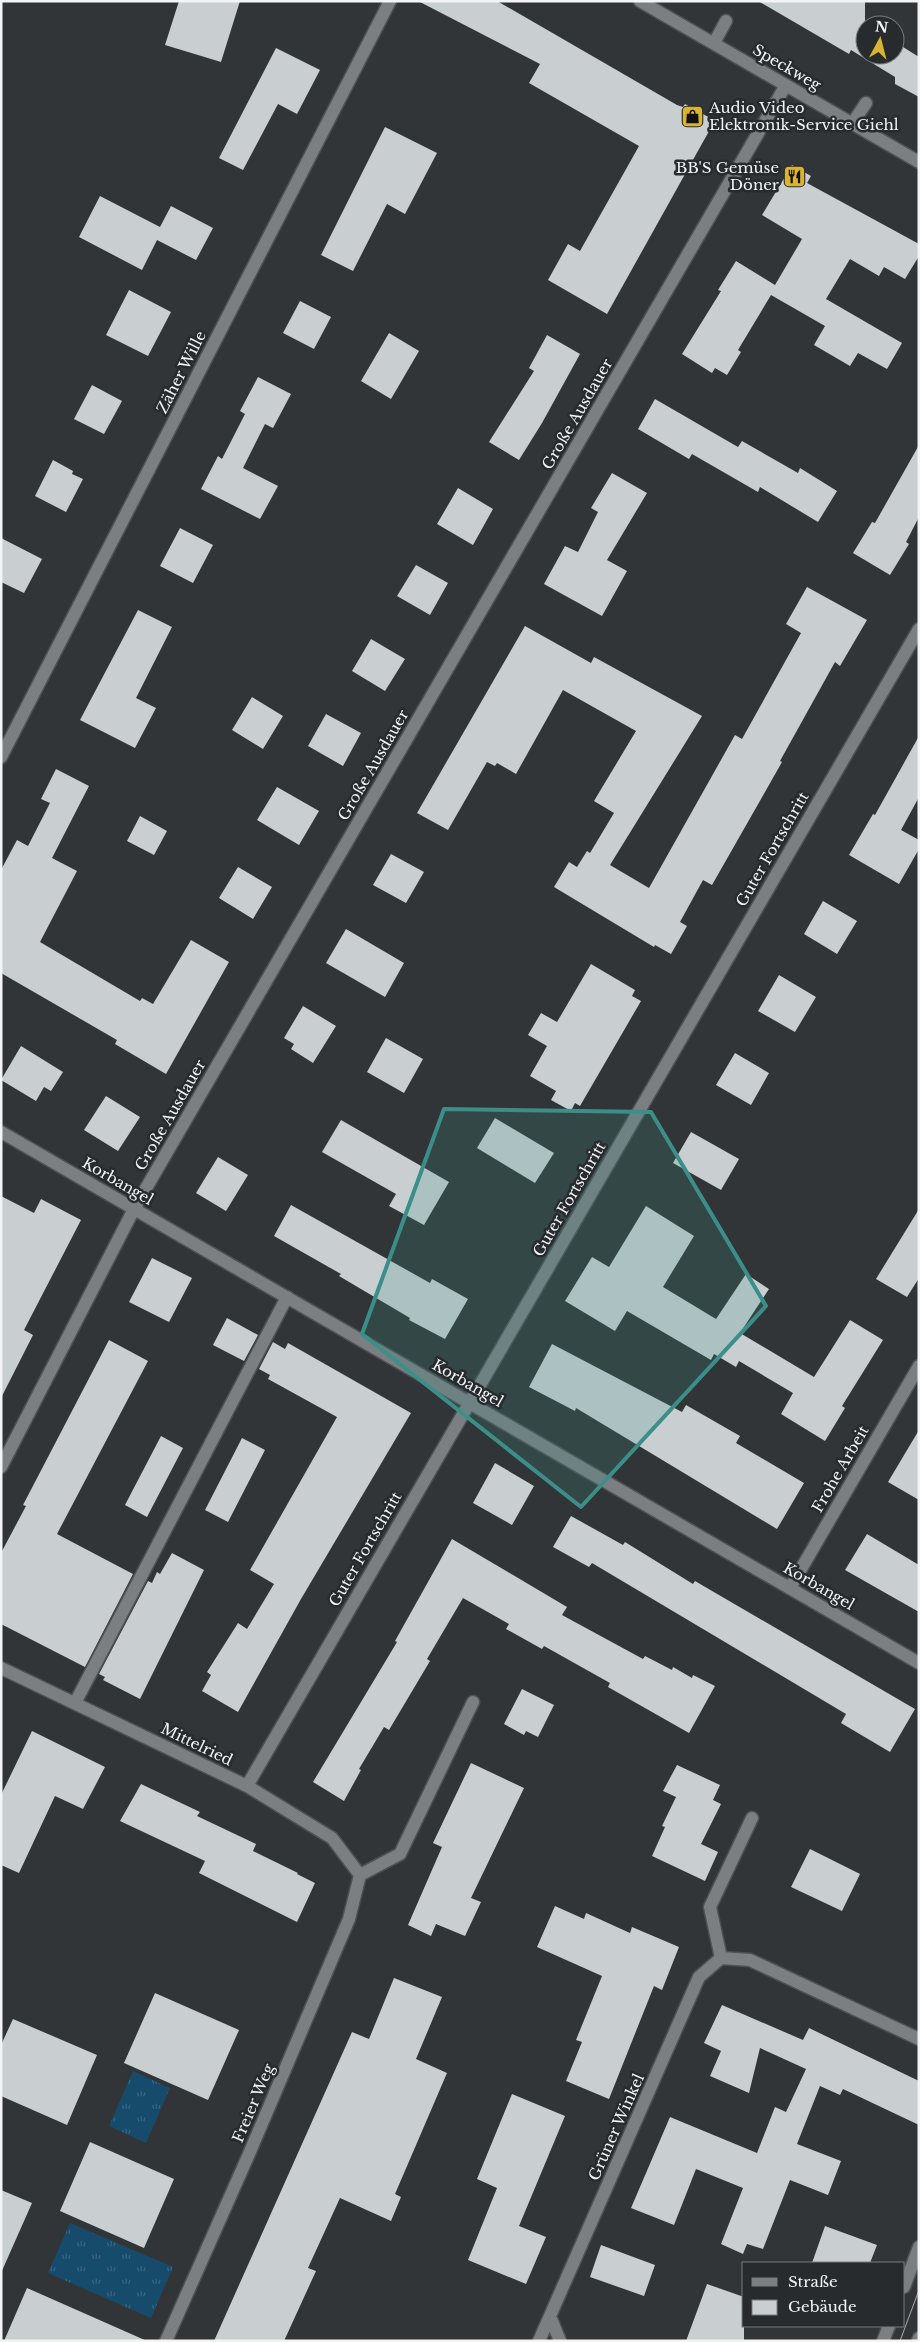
<svg xmlns="http://www.w3.org/2000/svg" width="920" height="2342" font-family="'Libre Baskerville',serif">
<style>
.grass{fill:url(#grass-tufts)}
.building{fill:#c9ced1}
.lines{fill:none;stroke-linecap:round;stroke-linejoin:round}
.lane-casing{stroke:#4e5153;stroke-width:15}
.street-casing{stroke:#4e5153;stroke-width:15}
.lane{stroke:#7b7f82;stroke-width:12}
.street{stroke:#7b7f82;stroke-width:12}
.tram{stroke:#aaacaf;stroke-width:1}
.marked{fill:#3c8f89;fill-opacity:0.2;stroke:#3c8f89;stroke-width:4;stroke-linejoin:round}
.labels{text-anchor:middle;dominant-baseline:central;stroke-width:5;stroke-linejoin:round;paint-order:stroke}
.street-label{font-size:15px;fill:#f2f4f6;stroke:#282b2e}
.poi-label{font-size:15px;fill:#f2f4f6;stroke:#282b2e;text-anchor:start}
</style>
<defs>
<pattern id="grass-tufts" width="24" height="20" patternUnits="userSpaceOnUse" patternTransform="scale(1.25)"><rect width="24" height="20" fill="#174b6c"/><path d="M3 7l-1-3M5 7V3M7 7l1-3M15 17l-1-3M17 17v-4M19 17l1-3" fill="none" stroke="#396682"/></pattern>
</defs>
<rect width="100%" height="100%" fill="#323538"/>
<path class="grass" d="M133 2071 170 2088 146 2143 109 2126Z
M70 2223 173 2267 151 2318 48 2273Z"/>
<path class="building" d="M179 1H240L221 62 165 45Z
M418 1H497L677 105 683 107 685 104 710 118 708 121 713 124 607 314 548 280 568 244 580 251 639 146 529 83 540 64Z
M758 1H865V24L867 25H865V55H895V42L919 57V97L895 84V77L851 50 849 54Z
M276 48 320 70 297 114 278 104 243 170 219 158Z
M385 127 437 153 405 214 387 204 353 271 321 255Z
M792 165 811 176 807 183 919 244V256L905 279 884 267 879 276 850 259 826 299 902 343 887 369 858 353 850 366 814 345 825 326 771 295 738 350 741 352 727 375 715 368 712 373 682 354 721 291 718 290 736 261 775 285 802 239 762 215Z
M100 196 160 227 171 206 213 228 196 260 157 240 142 270 79 237Z
M129 290 171 312 148 356 106 335Z
M300 301 331 317 314 349 283 333Z
M389 333 419 351 391 399 361 381Z
M547 335 580 354 542 423 519 460 489 442 534 371 529 368Z
M258 377 291 394 273 428 265 424 243 468 278 486 260 519 201 489 218 456 222 459 245 414 240 411Z
M92 385 122 401 104 434 74 419Z
M655 399 738 447 742 441 798 473 800 468 837 491 818 522 760 487 758 492 692 454 689 459 638 429Z
M919 445V517L906 542 909 544 890 575 853 553 872 522 875 523Z
M53 460 73 471 72 474 83 479 66 512 35 496Z
M612 473 647 493 607 560 627 571 602 616 544 584 565 546 578 552 598 512 591 508Z
M458 488 493 509 473 545 437 524Z
M180 528 213 545 193 583 160 566Z
M1 538 42 559 24 593 1 582Z
M416 565 448 583 430 615 397 596Z
M807 587 867 620 840 666 835 662 780 761 782 762 712 885 703 880 680 922 687 926 671 954 655 945 654 947 554 887 569 862 577 867 587 851 590 853 614 813 594 801 636 731 563 690 516 774 497 763 495 766 487 762 448 830 417 813 525 626 591 663 594 657 702 716 610 865 649 888 735 735 742 739 801 633 786 624Z
M138 610 172 627 136 698 156 708 135 748 80 720Z
M371 639 405 659 385 691 352 671Z
M252 697 283 716 263 749 232 730Z
M326 714 361 733 343 766 308 746Z
M919 736V797L901 830 919 840V849L899 884 849 855 873 814 875 815Z
M56 769 89 786 52 858 77 871 40 942 140 1001 142 998 153 1004 191 940 229 962 166 1074 115 1044 117 1040 1 973V870L17 840 28 846 50 803 41 799Z
M277 787 319 811 299 845 257 820Z
M140 816 167 831 154 855 127 841Z
M391 854 424 872 406 903 373 885Z
M238 867 272 887 253 919 219 898Z
M823 901 857 921 837 954 804 934Z
M346 929 404 963 385 997 326 963Z
M591 964 635 990 632 996 641 1001 580 1106 575 1103 571 1111 551 1100 556 1091 530 1076 547 1046 528 1035 541 1013 557 1022Z
M779 975 816 997 795 1032 758 1011Z
M303 1006 336 1026 313 1063 291 1049 294 1044 284 1038Z
M386 1038 423 1059 404 1093 367 1072Z
M21 1046 63 1072 51 1091 44 1087 36 1101 1 1080Z
M735 1053 769 1073 751 1105 716 1085Z
M106 1096 140 1117 118 1151 84 1130Z
M495 1118 554 1153 535 1183 477 1148Z
M341 1120 449 1182 424 1225 389 1206 396 1194 322 1152Z
M691 1132 739 1159 721 1190 673 1163Z
M218 1157 248 1175 226 1211 196 1193Z
M1 1196 34 1213 41 1199 81 1220 24 1330 33 1335 1 1398Z
M291 1205 430 1283 432 1279 468 1299 445 1339 409 1320 410 1318 339 1276 341 1274 274 1236Z
M646 1206 694 1236 663 1287 716 1319 746 1274 769 1289 740 1333 814 1377 850 1320 883 1340 842 1406 845 1408 825 1441 781 1414 793 1393 739 1361 736 1367 714 1354 711 1360 627 1311 615 1331 565 1301 592 1257 609 1267Z
M919 1209V1278L907 1297 876 1279Z
M152 1258 192 1278 169 1322 129 1302Z
M227 1318 258 1335 244 1361 213 1345Z
M109 1340 148 1361 57 1534 133 1574 85 1667 1 1624V1553L26 1506 23 1505Z
M273 1342 285 1349 288 1343 411 1413 301 1599 238 1712 202 1691 211 1675 207 1672 238 1623 247 1629 274 1584 250 1570 337 1417 268 1379 270 1375 259 1369Z
M552 1344 682 1412 686 1405 740 1436 736 1443 804 1483 777 1529 576 1408 575 1411 529 1387Z
M919 1430V1500L888 1482Z
M161 1436 183 1448 147 1517 125 1505Z
M242 1438 265 1450 228 1522 205 1510Z
M495 1463 534 1486 512 1525 473 1503Z
M571 1516 623 1545 625 1542 693 1584 695 1581 915 1709 890 1752 841 1723 846 1714 592 1563 589 1567 553 1547Z
M867 1534 919 1565V1612L845 1570Z
M452 1539 567 1607 562 1615 643 1659 645 1656 672 1670 673 1667 692 1678 693 1675 715 1686 689 1733 608 1687 610 1683 544 1646 542 1649 506 1629 509 1624 463 1598 427 1659 430 1661 389 1730 384 1727 359 1769 361 1770 344 1801 313 1782 397 1642 395 1641Z
M172 1553 204 1570 140 1699 103 1680 105 1677 99 1674 148 1581 152 1583 157 1572 160 1574Z
M522 1689 554 1705 538 1737 526 1731 524 1735 504 1724Z
M32 1731 105 1767 83 1809 55 1796 19 1873 1 1865V1795Z
M471 1763 524 1788 471 1898 481 1902 465 1936 436 1924 431 1936 408 1925 442 1847 433 1843Z
M677 1765 720 1785 713 1800 721 1804 701 1844 718 1852 705 1881 652 1856 665 1827 662 1826 676 1797 663 1791Z
M141 1784 200 1812 197 1816 256 1844 253 1851 298 1873 297 1874 315 1883 297 1922 199 1873 205 1861 120 1821Z
M810 1849 860 1874 842 1911 791 1887Z
M555 1906 584 1919 586 1913 630 1933 632 1927 679 1947 662 1990 654 1986 609 2099 566 2081 582 2042 576 2040 602 1976 537 1947Z
M394 1978 442 1997 416 2059 447 2073 395 2194 401 2197 391 2221 340 2198 308 2268 316 2271 284 2341H214L352 2032 369 2039Z
M155 1993 239 2030 208 2100 124 2063Z
M722 2005 803 2040 809 2028 919 2081V2125L843 2089 840 2095 820 2086 797 2144 841 2161 828 2195 790 2180 763 2249 747 2244 743 2254 721 2244 743 2188 696 2169 674 2225 631 2208 670 2117 757 2153 775 2107 786 2112 806 2069 760 2048 749 2093 710 2076 721 2051 704 2043Z
M13 2019 97 2055 67 2125 1 2096V2045Z
M512 2094 565 2116 519 2226 546 2237 526 2284 468 2260 497 2188 477 2179Z
M90 2142 174 2179 144 2248 60 2211Z
M1 2190 32 2203 1 2273Z
M825 2226 877 2245 870 2263H812Z
M601 2245 655 2265 644 2296 590 2277Z
M707 2284 744 2297V2341H686Z
M27 2288 147 2341H4Z"/>
<g class="lines">
<defs>
<path id="lane" d="M714 43 726 21
M852 124 866 103
M75 1703 287 1297
M360 1875 400 1854 473 1702
M721 1958 710 1907 752 1818"/>
<path id="street" d="M640 1 919 162
M1 757 390 1
M1 1132 919 1663
M1 1467 134 1209 786 85
M790 1588 919 1366
M1 1668 247 1786 332 1838 360 1875 349 1919 249 2154 166 2341
M247 1786 919 629
M904 2287 919 2247
M550 2316 560 2341
M539 2341 699 1977 721 1958 750 1960 919 2039
M883 2341 889 2326
M918 2341 919 2338"/>
</defs>
<use href="#lane" class="lane-casing"/>
<use href="#street" class="street-casing"/>
<use href="#lane" class="lane"/>
<use href="#street" class="street"/>
<path class="tram" d="M900 2341 919 2290"/>
</g>
<path class="marked" d="M444 1109 651 1112 766 1306 581 1507 362 1334Z"/>
<defs>
<symbol id="shop-square" viewBox="-11 -11 22 22"><rect x="-9" y="-9" width="18" height="18" rx="4" fill="#d9b334" stroke="#282b2e"/><path d="M-5-2.5h2.3a2.7 3.5 0 0 1 5.4 0H5L5.5 6h-11ZM-1.5-2.5h3a1.5 2.3 0 0 0-3 0Z" fill="#111"/></symbol>
<symbol id="restaurant-square" viewBox="-11 -11 22 22"><rect x="-9" y="-9" width="18" height="18" rx="4" fill="#d9b334" stroke="#282b2e"/><path d="M-5-6h1v4h1v-4h1v4h1v-4h1v5L-1.5 .5V6h-2V.5L-5-1ZM5-6V6H3V1.5H1.5Q1.5-4 5-6Z" fill="#111"/></symbol>
</defs>
<g fill-rule="evenodd">
<use href="#shop-square" x="680" y="104" width="25" height="25"/>
<use href="#restaurant-square" x="782" y="164" width="25" height="25"/>
</g>
<g class="labels">
<g class="street-label">
<text transform="translate(787 67) rotate(30)">Speckweg</text>
<text transform="translate(181 372) rotate(-63)">Zäher Wille</text>
<text transform="translate(577 414) rotate(-60)">Große Ausdauer</text>
<text transform="translate(373 765) rotate(-60)">Große Ausdauer</text>
<text transform="translate(772 849) rotate(-60)">Guter Fortschritt</text>
<text transform="translate(170 1115) rotate(-60)">Große Ausdauer</text>
<text transform="translate(118 1181) rotate(30)">Korbangel</text>
<text transform="translate(569 1199) rotate(-60)">Guter Fortschritt</text>
<text transform="translate(468 1383) rotate(30)">Korbangel</text>
<text transform="translate(840 1469) rotate(-60)">Frohe Arbeit</text>
<text transform="translate(365 1549) rotate(-60)">Guter Fortschritt</text>
<text transform="translate(819 1586) rotate(30)">Korbangel</text>
<text transform="translate(197 1744) rotate(26)">Mittelried</text>
<text transform="translate(253 2103) rotate(-67)">Freier Weg</text>
<text transform="translate(616 2127) rotate(-66)">Grüner Winkel</text>
</g>
<g class="poi-label">
<text x="709" y="107">Audio Video<tspan x="709" dy="17">Elektronik-Service Giehl</tspan></text>
<text x="779" y="167" text-anchor="end">BB'S Gemüse<tspan x="779" dy="17">Döner</tspan></text>
</g>
</g>
<rect width="920" height="2342" fill="none" stroke="#f2f4f6" stroke-width="5"/>
<rect x="742" y="2262" width="162" height="65" fill="#282b2e" stroke="#797b7e"/>
<rect x="752" y="2278" width="25" height="8" fill="#7b7f82" stroke="#797b7e"/>
<text x="788" y="2287" font-size="15" fill="#f2f4f6">Straße</text>
<rect x="752" y="2300" width="25" height="15" fill="#c9ced1" stroke="#797b7e"/>
<text x="788" y="2312" font-size="15" fill="#f2f4f6">Gebäude</text>
<g transform="translate(880 40) rotate(7)"><circle r="24" fill="#282b2e" stroke="#797b7e"/>
<path d="M0-4L9 19L0 12L-9 19Z" fill="#d9b334"/>
<text y="-8" font-size="14" font-weight="bold" text-anchor="middle" fill="#f2f4f6">N</text>
</g>
</svg>
